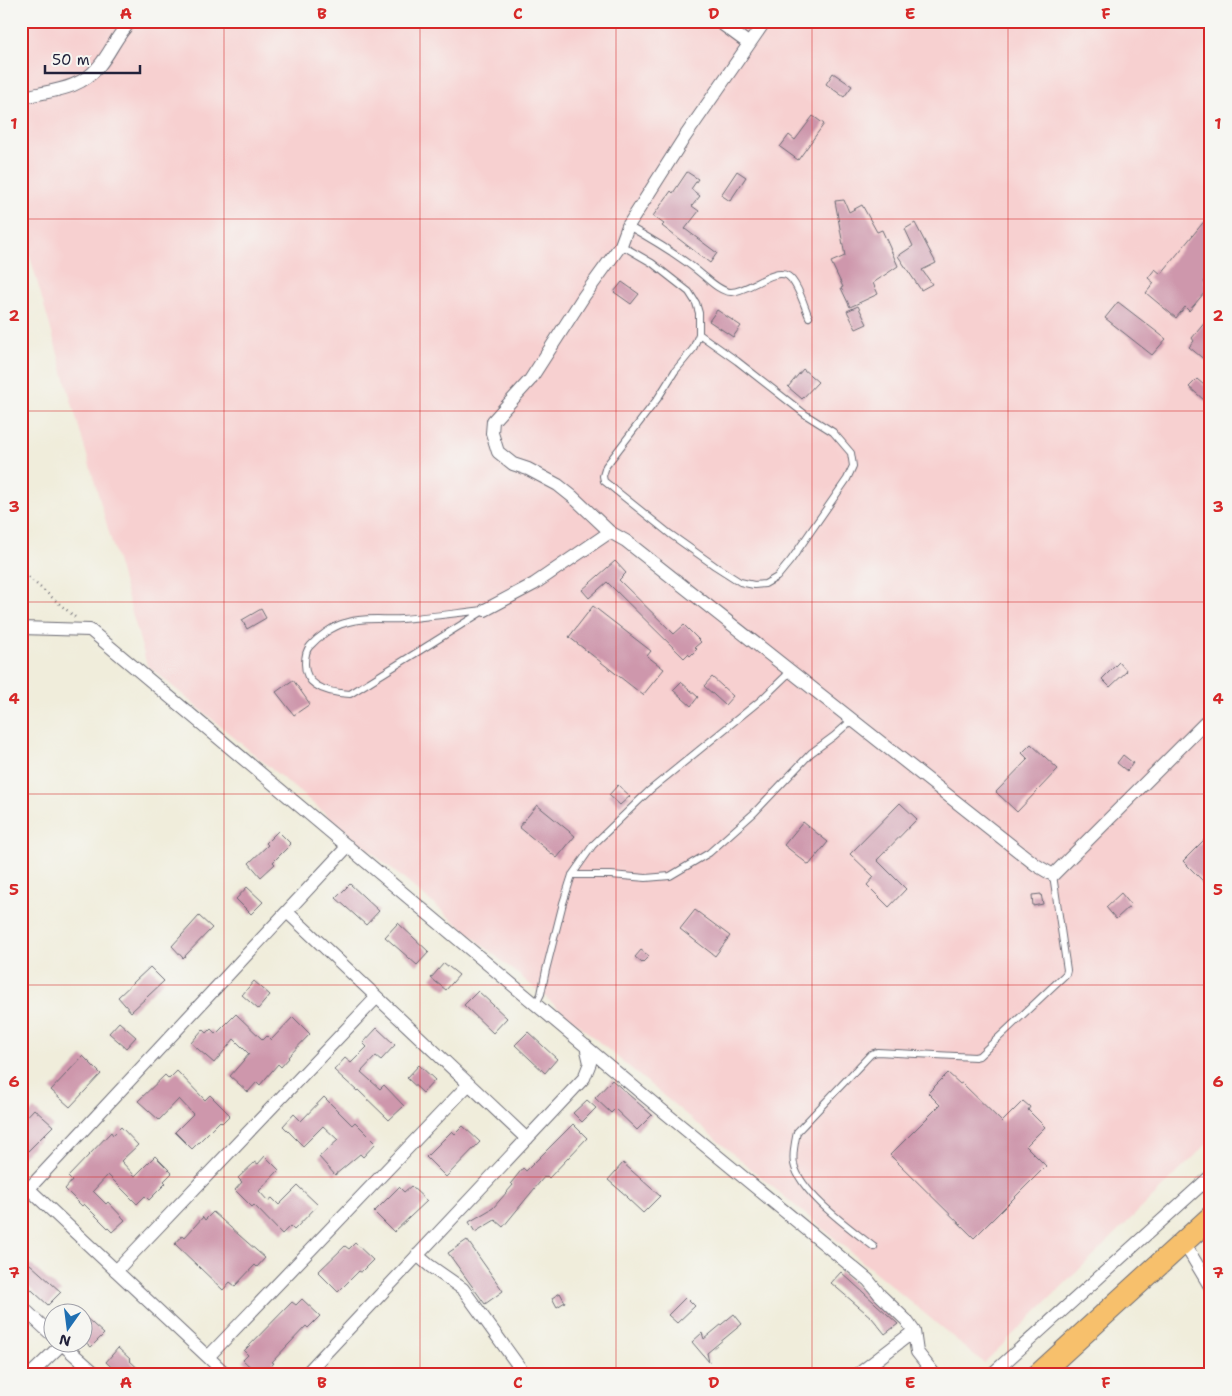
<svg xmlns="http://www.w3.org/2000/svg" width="1232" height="1396" font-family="'Shantell Sans',sans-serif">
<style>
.built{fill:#f7d0d0}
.building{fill:#ce97ac}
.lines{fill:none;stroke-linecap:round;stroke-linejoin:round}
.lane-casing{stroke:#6a6973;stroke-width:8}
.street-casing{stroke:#6a6973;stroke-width:14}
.highway-casing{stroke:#6a6973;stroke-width:24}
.path{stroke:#6a6973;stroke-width:2.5;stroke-dasharray:1 4;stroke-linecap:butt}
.lane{stroke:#fff;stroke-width:6}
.street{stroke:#fff;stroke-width:12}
.highway{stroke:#f7c06c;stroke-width:22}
.grid{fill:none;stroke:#d62828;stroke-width:1;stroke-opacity:0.55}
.neatline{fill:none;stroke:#d62828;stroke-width:2}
.grid-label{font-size:16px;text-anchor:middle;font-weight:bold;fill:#d62828}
</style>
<rect width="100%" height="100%" fill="#f6f6f2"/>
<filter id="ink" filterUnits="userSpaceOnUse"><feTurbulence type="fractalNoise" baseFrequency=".02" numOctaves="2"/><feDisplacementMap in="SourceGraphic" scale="10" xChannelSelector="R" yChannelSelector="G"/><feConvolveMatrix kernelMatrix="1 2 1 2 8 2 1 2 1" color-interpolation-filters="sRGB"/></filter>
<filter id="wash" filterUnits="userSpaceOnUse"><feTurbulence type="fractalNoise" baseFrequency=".0096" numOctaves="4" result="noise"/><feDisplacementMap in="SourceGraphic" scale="20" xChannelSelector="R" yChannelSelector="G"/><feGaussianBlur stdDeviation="1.12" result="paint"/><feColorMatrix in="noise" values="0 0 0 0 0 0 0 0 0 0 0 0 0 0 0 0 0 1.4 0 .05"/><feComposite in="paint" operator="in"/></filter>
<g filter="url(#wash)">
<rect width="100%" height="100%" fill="#f0eddb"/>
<path class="built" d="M21 21H1211V1140L984 1363 147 665 21 225Z"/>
<g id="blocks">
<path class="building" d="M833 73 852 86 844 97 826 84Z
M813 116 824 124 798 160 780 147 789 135 795 140Z
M737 171 746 177 730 201 721 195Z
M687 172 698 179 691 189 700 196 692 206 699 211 685 229 717 253 710 263 662 226 664 224 653 216 671 191 673 193Z
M844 200 849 212 862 205 877 232 882 230 898 266 873 283 878 294 850 307 841 288 843 287 831 262 845 256 835 201Z
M1211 213V274L1204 282 1210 286 1189 311 1185 307 1176 318 1146 293 1154 283 1148 278 1155 269 1161 274Z
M915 223 936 263 922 270 932 284 921 290 898 256 913 246 905 229Z
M622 282 639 294 631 304 614 292Z
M1118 302 1166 339 1152 355 1105 318Z
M858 306 867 324 856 329 847 311Z
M717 310 741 326 733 337 709 321Z
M1211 315V354L1206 361 1189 347 1194 341 1192 338Z
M803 369 818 382 802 399 788 387Z
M1197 379 1211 391V406L1189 387Z
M615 561 626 573 619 580 674 634 684 625 701 642 695 647 697 649 690 656 688 654 684 658 607 582 589 598 582 590Z
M593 606 651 651 647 656 664 669 643 695 569 637Z
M261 609 266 618 247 629 242 620Z
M1119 662 1127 671 1110 687 1102 679Z
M712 677 733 696 725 705 704 686Z
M293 680 310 704 294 715 276 692Z
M681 682 698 697 691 706 673 690Z
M1031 744 1058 769 1017 812 996 792 1028 759 1022 753Z
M1123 755 1133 763 1127 771 1117 763Z
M618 785 630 796 620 805 609 795Z
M900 803 917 819 877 860 906 889 889 907 867 885 874 877 850 854Z
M537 805 575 836 557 858 519 827Z
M803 822 828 842 809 865 784 845Z
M278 831 291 844 273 862 275 864 261 877 249 863 268 845 266 843Z
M1211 833V889L1183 861Z
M350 884 379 911 366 925 336 898Z
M247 887 263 902 251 914 236 899Z
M1121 893 1131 905 1116 919 1106 907Z
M1041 894 1043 904 1033 906 1032 895Z
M695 910 730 936 715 956 680 929Z
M199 916 212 928 183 958 172 946Z
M398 923 429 952 417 965 385 937Z
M641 950 649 956 642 963 635 957Z
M444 963 459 975 446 990 431 978Z
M150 967 164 981 131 1012 118 997Z
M254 981 270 995 258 1009 242 995Z
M478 991 507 1018 493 1033 464 1005Z
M236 1014 263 1040 267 1036 271 1040 293 1017 310 1034 288 1057 289 1058 281 1067 278 1064 260 1085 257 1082 248 1092 230 1076 249 1054 234 1039 214 1063 191 1043 203 1029 207 1033 211 1029 216 1034Z
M119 1022 136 1037 126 1048 109 1033Z
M377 1028 395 1045 381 1060 376 1056 361 1072 380 1089 384 1085 404 1106 389 1120 358 1090 357 1091 334 1070 345 1058 351 1063 367 1047 363 1043Z
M528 1032 557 1059 545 1073 515 1045Z
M83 1056 101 1074 70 1107 51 1090Z
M419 1065 435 1080 423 1093 407 1078Z
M177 1071 205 1100 210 1095 230 1115 222 1123 220 1121 192 1149 175 1132 193 1114 179 1099 159 1120 138 1101 165 1075 169 1079Z
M948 1073 960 1084 962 1083 1002 1122 1023 1101 1030 1107 1028 1110 1045 1127 1026 1146 1046 1166 974 1238 890 1155 940 1105 928 1093Z
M612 1080 652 1115 637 1130 615 1109 611 1113 595 1098Z
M324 1097 352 1125 355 1122 376 1143 363 1157 360 1154 335 1175 319 1157 338 1140 323 1126 303 1146 283 1126 294 1114 301 1121Z
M587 1100 596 1108 582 1122 573 1113Z
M34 1109 53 1126 21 1158V1123Z
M573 1124 587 1138 549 1178 547 1176 545 1178 544 1177 503 1227 495 1220 475 1232 469 1222 493 1208 513 1185 511 1183 523 1168 526 1171Z
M463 1126 480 1142 446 1177 426 1157 452 1131 455 1134Z
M121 1127 138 1145 121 1161 135 1176 155 1156 172 1173 164 1181 166 1183 149 1200 145 1196 137 1204 108 1175 93 1191 106 1204 108 1202 125 1220 112 1232 84 1204 82 1206 65 1189 72 1181 68 1177 111 1132 113 1135Z
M265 1156 279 1170 259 1191 268 1201 272 1198 279 1205 298 1186 318 1205 294 1230 290 1226 282 1234 254 1205 252 1207 235 1190 242 1182 238 1178 255 1162 258 1164Z
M623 1163 660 1196 643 1213 627 1198 628 1197 608 1180Z
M411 1186 427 1201 394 1232 374 1212 399 1187 404 1192Z
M213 1212 265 1258 257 1267 255 1265 235 1286 230 1282 223 1290 175 1244 183 1235 185 1237 203 1217 205 1220Z
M467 1240 503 1291 485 1304 448 1253Z
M355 1243 373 1260 361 1272 359 1271 338 1292 318 1272 345 1246 349 1249Z
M30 1264 61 1292 48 1305 21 1280V1273Z
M841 1272 898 1324 885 1334 872 1318 831 1283Z
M560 1293 565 1302 557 1307 552 1298Z
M686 1297 695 1306 677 1323 668 1315Z
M302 1299 320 1316 308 1328 306 1326 272 1362 274 1363 263 1375H259L243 1360 248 1355 244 1351 292 1302 296 1305Z
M82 1314 104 1334 91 1347 82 1339Z
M734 1314 742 1324 707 1353 709 1362 692 1342 702 1333 704 1339Z
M118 1348 130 1359 129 1360 145 1375H120L106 1362Z"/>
</g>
</g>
<g filter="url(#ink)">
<use href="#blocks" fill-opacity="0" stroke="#6a6973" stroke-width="1"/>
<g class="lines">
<defs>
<path id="lane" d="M628 226C655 241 682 257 705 277 712 283 722 292 731 292 748 292 774 267 788 276 798 283 804 306 809 317
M621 245 652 263 689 292 696 303 699 313V334L693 349 675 371 658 398 606 466 603 476 604 481 670 534 715 566 740 582 754 585 765 584 777 577 791 560 847 479 853 466 851 453 833 432 806 415 737 361 699 334
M485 610 350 694C331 693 305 688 305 664 305 659 306 650 310 646 318 637 333 626 345 623 362 617 383 620 402 619 430 617 457 613 485 610Z
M572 875H611L646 878 670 876 709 853 754 813 811 753 834 736 852 720
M536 1004 541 994 546 970 563 903 572 875 593 845 650 790 762 699 791 671
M874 1247C851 1229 800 1193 794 1164 792 1154 795 1142 797 1132L871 1054 877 1052 975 1057 979 1056 1066 974 1067 970 1053 875"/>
<path id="street" d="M718 21 748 43
M765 21 684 138 628 226 621 245 584 296 530 380 493 421 492 433 498 452 513 464 528 469 558 485 573 497 610 532 626 541 1036 865 1053 875 1211 717
M21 98C50 90 79 91 99 66 111 52 117 34 131 21
M485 610 534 584 610 532
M21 628 90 630 646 1097 868 1280 880 1295 906 1320 914 1331 917 1352 935 1375
M287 912 527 1139
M29 1189 227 1375
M21 1197 348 846
M1184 1243 1211 1288
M417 1255 430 1266 463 1289 525 1375
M116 1271 377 997
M21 1306 52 1335
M62 1344 97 1375
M208 1357 469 1084
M30 1375 62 1344
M305 1375 584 1078 590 1063 586 1046
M857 1375 914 1331
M991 1375 1211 1176"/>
<path id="highway" d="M1038 1375 1211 1217"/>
</defs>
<use href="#lane" class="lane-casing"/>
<use href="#street" class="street-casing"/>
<use href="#highway" class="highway-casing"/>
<path class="path" d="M21 571 75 617"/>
<use href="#lane" class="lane"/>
<use href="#street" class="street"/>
<use href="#highway" class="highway"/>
</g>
</g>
<path class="grid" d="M224 21V1375M420 21V1375M616 21V1375M812 21V1375M1008 21V1375M21 219H1211M21 411H1211M21 602H1211M21 794H1211M21 985H1211M21 1177H1211"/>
<rect width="1232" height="1396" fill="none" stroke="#f6f6f2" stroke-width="55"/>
<g transform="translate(68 1328) rotate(194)"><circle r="24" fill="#f6f6f2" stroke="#a1a1a9"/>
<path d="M0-4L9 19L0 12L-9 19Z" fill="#1f6fb2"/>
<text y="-8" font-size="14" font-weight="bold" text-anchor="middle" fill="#22223b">N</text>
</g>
<path d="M45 65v8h95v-8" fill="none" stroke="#22223b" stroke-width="2.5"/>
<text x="52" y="65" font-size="15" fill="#22223b" stroke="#f6f6f2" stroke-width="4" paint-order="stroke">50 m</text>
<rect x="28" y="28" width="1176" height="1340" class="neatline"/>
<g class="grid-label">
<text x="126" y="19">A</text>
<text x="322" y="19">B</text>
<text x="518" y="19">C</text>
<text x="714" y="19">D</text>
<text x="910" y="19">E</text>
<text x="1106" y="19">F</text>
<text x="14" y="129">1</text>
<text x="1218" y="129">1</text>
<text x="14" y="321">2</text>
<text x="1218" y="321">2</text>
<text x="14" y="512">3</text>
<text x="1218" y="512">3</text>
<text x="14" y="704">4</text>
<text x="1218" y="704">4</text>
<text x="14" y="895">5</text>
<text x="1218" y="895">5</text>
<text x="14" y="1087">6</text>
<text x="1218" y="1087">6</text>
<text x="14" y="1278">7</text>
<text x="1218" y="1278">7</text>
<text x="126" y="1388">A</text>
<text x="322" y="1388">B</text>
<text x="518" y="1388">C</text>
<text x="714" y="1388">D</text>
<text x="910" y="1388">E</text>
<text x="1106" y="1388">F</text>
</g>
</svg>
